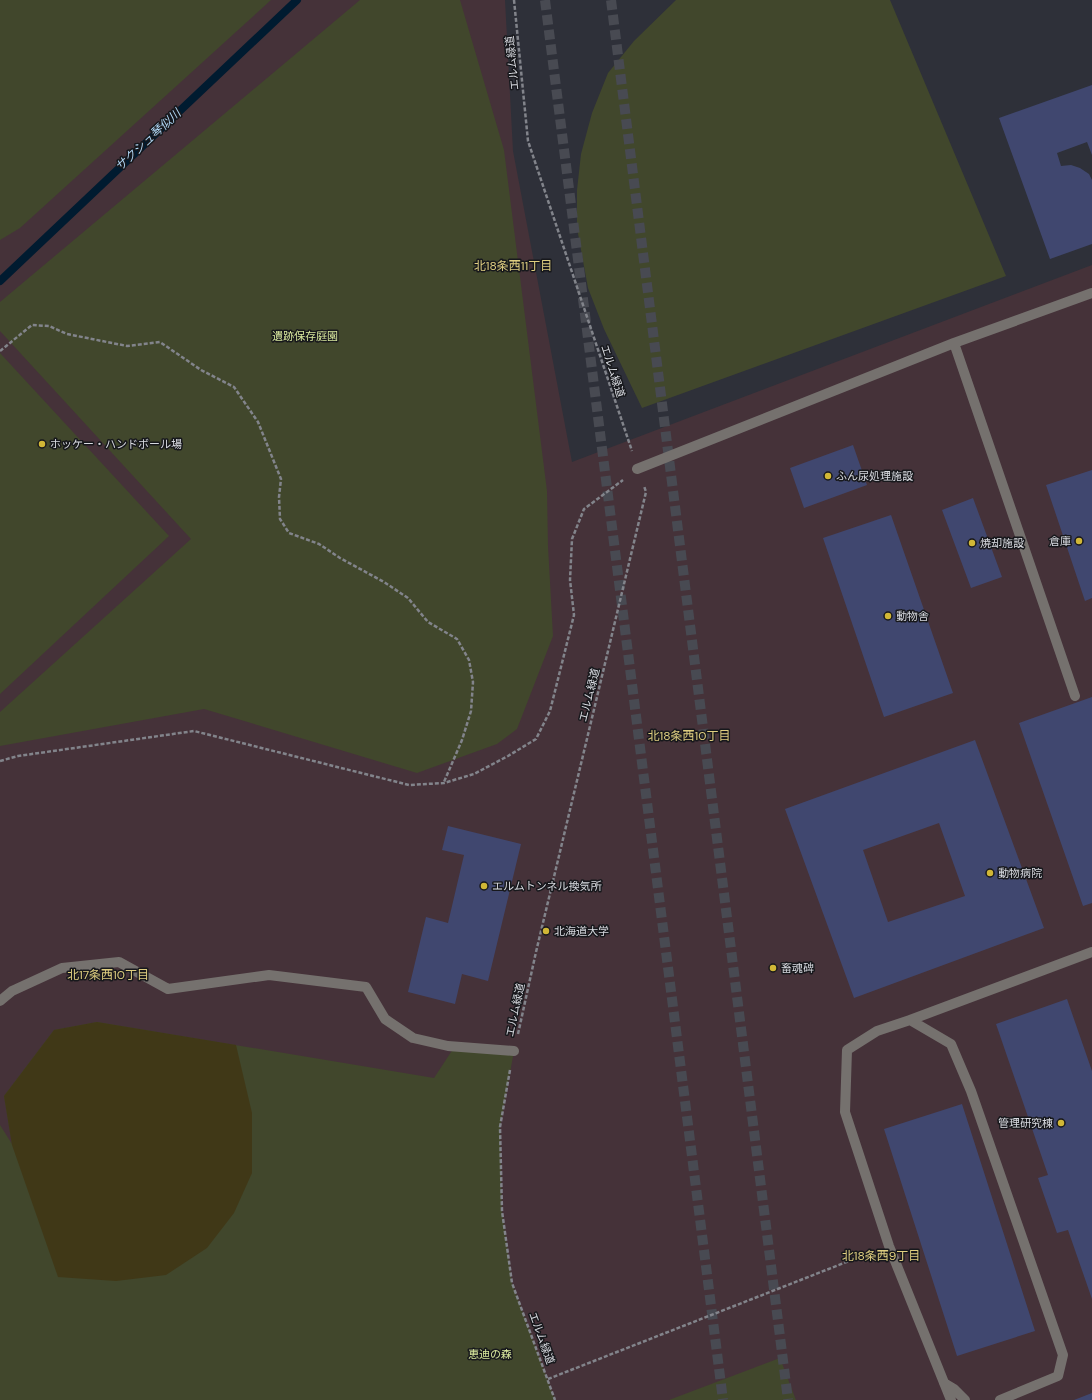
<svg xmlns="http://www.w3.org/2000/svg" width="1092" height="1400" font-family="'DM Sans','Noto Sans JP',sans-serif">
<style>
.education{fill:#453239}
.green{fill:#41472c}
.sand{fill:#403817}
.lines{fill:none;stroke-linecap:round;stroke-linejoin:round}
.stream{stroke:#001b30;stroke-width:8}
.building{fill:#40476f;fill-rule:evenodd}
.minor-tunnel{stroke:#484a52;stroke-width:10;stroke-dasharray:10 5;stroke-linecap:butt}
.path{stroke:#82848b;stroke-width:2.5;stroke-dasharray:4 2;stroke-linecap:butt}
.minor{stroke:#75716e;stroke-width:10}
.poi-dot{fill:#d1b736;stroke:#17181c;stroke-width:1.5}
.labels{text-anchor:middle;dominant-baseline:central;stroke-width:3;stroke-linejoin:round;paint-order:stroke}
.street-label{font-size:11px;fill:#d8dae0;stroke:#17181c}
.park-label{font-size:11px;fill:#d8e79d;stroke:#17181c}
.poi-label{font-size:11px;fill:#d8dae0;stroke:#17181c;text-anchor:start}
.water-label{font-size:12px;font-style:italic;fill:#b0d7f5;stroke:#17181c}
.neighbourhood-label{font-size:12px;fill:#dfce80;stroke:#17181c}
</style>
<rect width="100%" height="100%" fill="#2e3039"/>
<path class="education" d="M0 0H505L513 151 572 462 1092 265V1400H0Z"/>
<path class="green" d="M0 0H271L20 228 0 240Z
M360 0H460L504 150 547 491 548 546 553 636 517 729 497 744 417 773 204 709 0 746V712L191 539 0 331V302Z
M676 0H890L1006 276 642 408 604 329 588 288 577 228V190L581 154 592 113 608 73 634 41Z
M0 353 169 536 0 694Z
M97 1022 434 1078 455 1046 514 1051 500 1127 502 1211 512 1283 555 1400H0V1125L12 1144 4 1096 54 1030Z
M780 1358 796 1400H669Z"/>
<path class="sand" d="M97 1022 236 1045 252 1113V1173L234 1213 207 1248 166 1275 116 1281 58 1277 12 1145 4 1096 54 1030Z"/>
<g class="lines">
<path class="stream" d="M0 281 297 0"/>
</g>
<path class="building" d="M1092 85V155L1087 142 1057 153 1061 166 1071 165 1080 168 1089 174 1092 180V244L1050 259 999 118Z
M853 445 867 485 804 508 790 468Z
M1092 470V598L1085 601 1046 485Z
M973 498 1002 577 971 588 942 510Z
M891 515 953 693 884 717 823 538Z
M1092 697V903L1083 906 1019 723Z
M975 740 1044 928 854 998 785 809ZM939 823 965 896 888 922 863 850Z
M448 826 521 844 488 981 462 974 455 1004 408 992 426 917 448 923 464 855 442 850Z
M1067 999 1092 1071V1299L1068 1230 1057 1233 1038 1178 1048 1175 996 1024Z
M962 1104 1035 1331 957 1356 884 1129Z
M1092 1393V1400H1074Z"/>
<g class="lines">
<path class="minor-tunnel" d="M545 0 723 1400
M611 0 788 1400"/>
<path class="path" d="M514 0 528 141 632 451
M0 351 32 325 49 326 67 334 127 346 160 342 201 370 234 387 258 422 281 479 279 497 280 519 289 533 319 544 340 558 384 582 408 598 428 622 457 639 469 660 473 682 471 711 462 740 444 782
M0 761 18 756 194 731 409 785 444 783 474 774 508 756 536 739 550 711 574 615 570 580 572 539 584 509 623 480
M518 1034 536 952 646 492 644 486
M510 1070 500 1127 502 1211 512 1283 555 1400
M548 1379 872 1252"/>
<path class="minor" d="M954 343 1092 293
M637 469 954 343 1075 696
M0 1001 12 991 62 968 119 962 168 989 269 975 366 987 385 1019 413 1038 448 1046 514 1051
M910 1020 1092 952
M944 1383 954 1389 965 1400
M951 1400 889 1246 845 1112 847 1050 877 1031 910 1020 951 1044 971 1091 1063 1355 1058 1376 1000 1400"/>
</g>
<g class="poi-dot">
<circle cx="42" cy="444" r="4"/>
<circle cx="828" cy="476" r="4"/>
<circle cx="1079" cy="541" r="4"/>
<circle cx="972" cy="543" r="4"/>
<circle cx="888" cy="616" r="4"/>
<circle cx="990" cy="873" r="4"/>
<circle cx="484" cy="886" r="4"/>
<circle cx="546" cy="931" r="4"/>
<circle cx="773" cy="968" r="4"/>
<circle cx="1061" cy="1123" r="4"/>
</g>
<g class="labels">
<g class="street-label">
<text transform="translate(512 63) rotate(-96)">エルム緑道</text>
<text transform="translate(613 371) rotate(72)">エルム緑道</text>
<text transform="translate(589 695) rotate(-76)">エルム緑道</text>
<text transform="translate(515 1010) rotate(-78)">エルム緑道</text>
<text transform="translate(542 1338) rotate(70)">エルム緑道</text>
</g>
<g class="park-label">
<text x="305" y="336">遺跡保存庭園</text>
<text x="490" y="1354">恵迪の森</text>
</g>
<g class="poi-label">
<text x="50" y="444">ホッケー・ハンドボール場</text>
<text x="836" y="476">ふん尿処理施設</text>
<text x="1071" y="541" text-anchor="end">倉庫</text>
<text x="980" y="543">焼却施設</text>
<text x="896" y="616">動物舎</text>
<text x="998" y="873">動物病院</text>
<text x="492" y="886">エルムトンネル換気所</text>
<text x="554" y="931">北海道大学</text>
<text x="781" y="968">畜魂碑</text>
<text x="1053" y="1123" text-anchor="end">管理研究棟</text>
</g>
<g class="water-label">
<text transform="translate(148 140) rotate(-43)">サクシュ琴似川</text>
</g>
<g class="neighbourhood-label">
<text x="513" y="266">北18条西11丁目</text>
<text x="689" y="736">北18条西10丁目</text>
<text x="108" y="975">北17条西10丁目</text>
<text x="881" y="1256">北18条西9丁目</text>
</g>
</g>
</svg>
